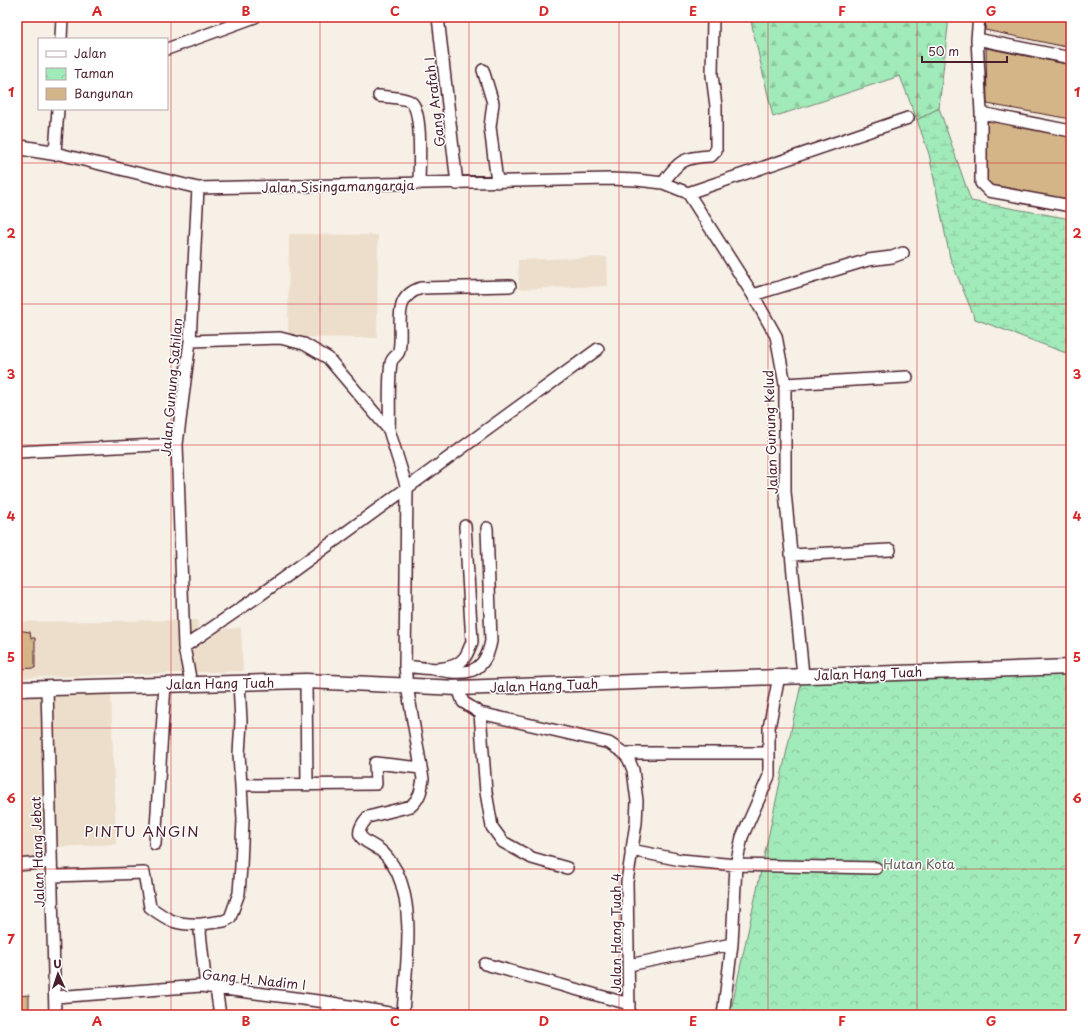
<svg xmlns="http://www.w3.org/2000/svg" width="1088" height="1032" font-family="'Playpen Sans',sans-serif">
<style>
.built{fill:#ecdeca}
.forest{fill:url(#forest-firs);stroke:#768472}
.wetland{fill:url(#wetland-marsh);stroke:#768472}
.park{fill:url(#park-crowns);stroke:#768472}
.building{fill:#d3b587;stroke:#4a1f2b}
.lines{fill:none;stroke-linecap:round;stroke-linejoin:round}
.minor-casing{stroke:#4a1f2b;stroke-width:14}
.major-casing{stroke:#4a1f2b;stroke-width:17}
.minor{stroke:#fff;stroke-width:11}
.major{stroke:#fff;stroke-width:14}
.grid{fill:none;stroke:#d62828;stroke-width:1;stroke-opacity:0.55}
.labels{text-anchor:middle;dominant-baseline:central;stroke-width:3;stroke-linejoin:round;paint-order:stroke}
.street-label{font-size:13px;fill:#4a1f2b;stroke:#fff}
.park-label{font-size:13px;fill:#645c56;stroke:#fff}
.quarter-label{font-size:15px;letter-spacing:1px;fill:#4a1f2b;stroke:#fff}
.neatline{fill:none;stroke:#d62828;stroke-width:1.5}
.grid-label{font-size:13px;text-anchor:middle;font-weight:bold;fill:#d62828}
</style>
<defs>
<pattern id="forest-firs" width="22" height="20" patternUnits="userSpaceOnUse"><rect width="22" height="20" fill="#a1eab9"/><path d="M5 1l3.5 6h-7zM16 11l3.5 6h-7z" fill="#8cc89f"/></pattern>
<pattern id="wetland-marsh" width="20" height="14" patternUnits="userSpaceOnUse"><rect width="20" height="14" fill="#a1eab9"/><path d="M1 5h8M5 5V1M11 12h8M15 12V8" fill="none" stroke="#8cc89f"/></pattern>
<pattern id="park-crowns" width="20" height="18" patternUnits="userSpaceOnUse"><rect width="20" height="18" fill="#a1eab9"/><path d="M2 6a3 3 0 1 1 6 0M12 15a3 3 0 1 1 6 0" fill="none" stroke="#8cc89f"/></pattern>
</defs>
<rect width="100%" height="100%" fill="#f6f0e7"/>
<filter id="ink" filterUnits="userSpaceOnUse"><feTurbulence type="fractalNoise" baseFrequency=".025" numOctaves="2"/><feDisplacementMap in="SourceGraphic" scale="8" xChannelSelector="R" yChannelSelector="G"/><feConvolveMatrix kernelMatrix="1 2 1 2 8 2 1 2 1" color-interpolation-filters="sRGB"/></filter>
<g filter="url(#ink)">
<path class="built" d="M289 234 378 235 377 338 288 337Z
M607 257 608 286 519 289 518 260Z
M198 620 197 647 224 629 241 628 243 671 17 678V622Z
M111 692 116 844 57 847 43 858 17 859V695Z"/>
<path class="forest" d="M750 17H949L939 108 917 120 900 76 773 117Z"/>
<path class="wetland" d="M939 108 971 201 1071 219V352L1066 353 975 319 950 258 929 154 917 120Z"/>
<path class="park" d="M1071 671V1015H730L803 675Z"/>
<path class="building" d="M986 17H1071V48L985 30Z
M986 48 1071 65V119L987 104Z
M985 117 1071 135V200L987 185Z
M17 630 30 632 31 638H35V668L17 669Z
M29 995V1015H17V996Z"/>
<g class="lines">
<defs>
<path id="minor" d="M438 17 457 184
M979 17 977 39 981 113V183L989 191 1071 206
M61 39 62 17
M977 39 1071 58
M167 49 255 17
M483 70 493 103 490 127 497 182
M379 96C386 97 408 98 412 103 423 115 419 168 419 184
M58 109 55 153 198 188 610 179 637 180 663 183 688 193 753 295 776 336 785 384V492L803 675
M981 113 1071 131
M663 183C678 161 684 157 711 156L716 151V106L712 75 713 17
M688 193 908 118
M753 295 868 260 892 257 903 253
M190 341 280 338 304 344 328 358 389 430 407 488 405 666 407 686 423 779C421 791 420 798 411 806L368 817C349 838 366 840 380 850 387 855 393 865 397 872 416 913 405 971 403 1015
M785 384 907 377
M389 430C390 410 388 382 391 363 392 357 398 356 399 351 404 326 390 298 421 288L510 286
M17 452 177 444
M791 555 890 550
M184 647 260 595 598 349
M405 666C423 668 453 674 465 657 468 653 470 646 472 642L465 526
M428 668C459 674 484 680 491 641L487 528
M306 681 307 785
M191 683 184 647 177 444 190 341 198 188
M47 687 55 1015
M458 688 463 702 480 713 609 743 624 753 629 760 633 770 637 801 636 823 627 882 629 1015
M480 713 486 792 492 827 503 842 532 858 567 868
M624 753H769V728L779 676
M241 785 376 784 375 763 421 768
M155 844 165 684
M631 850 681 860 736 865 876 868
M17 865 51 862
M53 876 144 873 150 907C170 922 177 925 202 924
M485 964 629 1004
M629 965 732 944
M206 987 200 932 202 924 224 921 230 918 239 893 241 866 243 819 239 754 241 721 239 682
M216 988 220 1015
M55 997 201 986 326 1002 400 1015
M326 1002 328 1015
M723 1015 732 944 736 865 742 837 769 776V753"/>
<path id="major" d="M17 147 55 153
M17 689 306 681 458 688 1071 667"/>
</defs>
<use href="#minor" class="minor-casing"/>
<use href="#major" class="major-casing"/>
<use href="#minor" class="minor"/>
<use href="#major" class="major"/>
</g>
</g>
<path class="grid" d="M171 17V1015M320 17V1015M469 17V1015M619 17V1015M768 17V1015M917 17V1015M17 163H1071M17 304H1071M17 445H1071M17 587H1071M17 728H1071M17 869H1071"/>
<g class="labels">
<g class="street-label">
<text transform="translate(434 102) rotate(-97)">Gang Arafah I</text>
<text transform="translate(338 186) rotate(-1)">Jalan Sisingamangaraja</text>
<text transform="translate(171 387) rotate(-85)">Jalan Gunung Sahilan</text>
<text transform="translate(770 432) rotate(-92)">Jalan Gunung Kelud</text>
<text transform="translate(868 673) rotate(-2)">Jalan Hang Tuah</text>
<text transform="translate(220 683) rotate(-1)">Jalan Hang Tuah</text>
<text transform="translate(544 685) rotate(-2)">Jalan Hang Tuah</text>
<text transform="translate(37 852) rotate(-92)">Jalan Hang Jebat</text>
<text transform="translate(615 933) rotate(-90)">Jalan Hang Tuah 4</text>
<text transform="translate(254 979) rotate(6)">Gang H. Nadim I</text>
</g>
<g class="park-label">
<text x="919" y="863">Hutan Kota</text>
</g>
<g class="quarter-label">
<text x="142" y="830">PINTU ANGIN</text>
</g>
</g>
<rect width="1088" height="1032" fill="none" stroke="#fff" stroke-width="44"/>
<rect x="38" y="38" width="130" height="72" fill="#ffffff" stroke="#b7a5aa"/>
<rect x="46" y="51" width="20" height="6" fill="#ffffff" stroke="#b7a5aa"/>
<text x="74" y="58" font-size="12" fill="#4a1f2b">Jalan</text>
<rect x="46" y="68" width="20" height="12" fill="url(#park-crowns)" stroke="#b7a5aa"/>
<text x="74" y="78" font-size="12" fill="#4a1f2b">Taman</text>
<rect x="46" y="88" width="20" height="12" fill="#d3b587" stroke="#b7a5aa"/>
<text x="74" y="98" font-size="12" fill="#4a1f2b">Bangunan</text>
<g transform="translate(58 974) rotate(357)" stroke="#ffffff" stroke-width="3" paint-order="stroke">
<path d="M0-3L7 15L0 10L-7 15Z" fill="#4a1f2b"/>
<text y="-6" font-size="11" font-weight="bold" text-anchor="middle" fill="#4a1f2b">U</text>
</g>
<path d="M922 56v6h85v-6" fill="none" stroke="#4a1f2b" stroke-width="2"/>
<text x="928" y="56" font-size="12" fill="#4a1f2b" stroke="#ffffff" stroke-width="3" paint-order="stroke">50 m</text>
<rect x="22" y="22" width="1044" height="988" class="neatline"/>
<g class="grid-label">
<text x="97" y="16">A</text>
<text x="246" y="16">B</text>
<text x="395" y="16">C</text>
<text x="544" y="16">D</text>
<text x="693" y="16">E</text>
<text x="842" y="16">F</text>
<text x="991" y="16">G</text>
<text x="11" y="97">1</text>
<text x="1077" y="97">1</text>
<text x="11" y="238">2</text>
<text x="1077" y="238">2</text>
<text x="11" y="379">3</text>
<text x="1077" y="379">3</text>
<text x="11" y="521">4</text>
<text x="1077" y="521">4</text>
<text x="11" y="662">5</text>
<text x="1077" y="662">5</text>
<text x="11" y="803">6</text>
<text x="1077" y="803">6</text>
<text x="11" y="944">7</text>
<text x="1077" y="944">7</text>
<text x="97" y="1026">A</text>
<text x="246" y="1026">B</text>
<text x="395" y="1026">C</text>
<text x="544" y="1026">D</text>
<text x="693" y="1026">E</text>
<text x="842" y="1026">F</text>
<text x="991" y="1026">G</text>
</g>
</svg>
